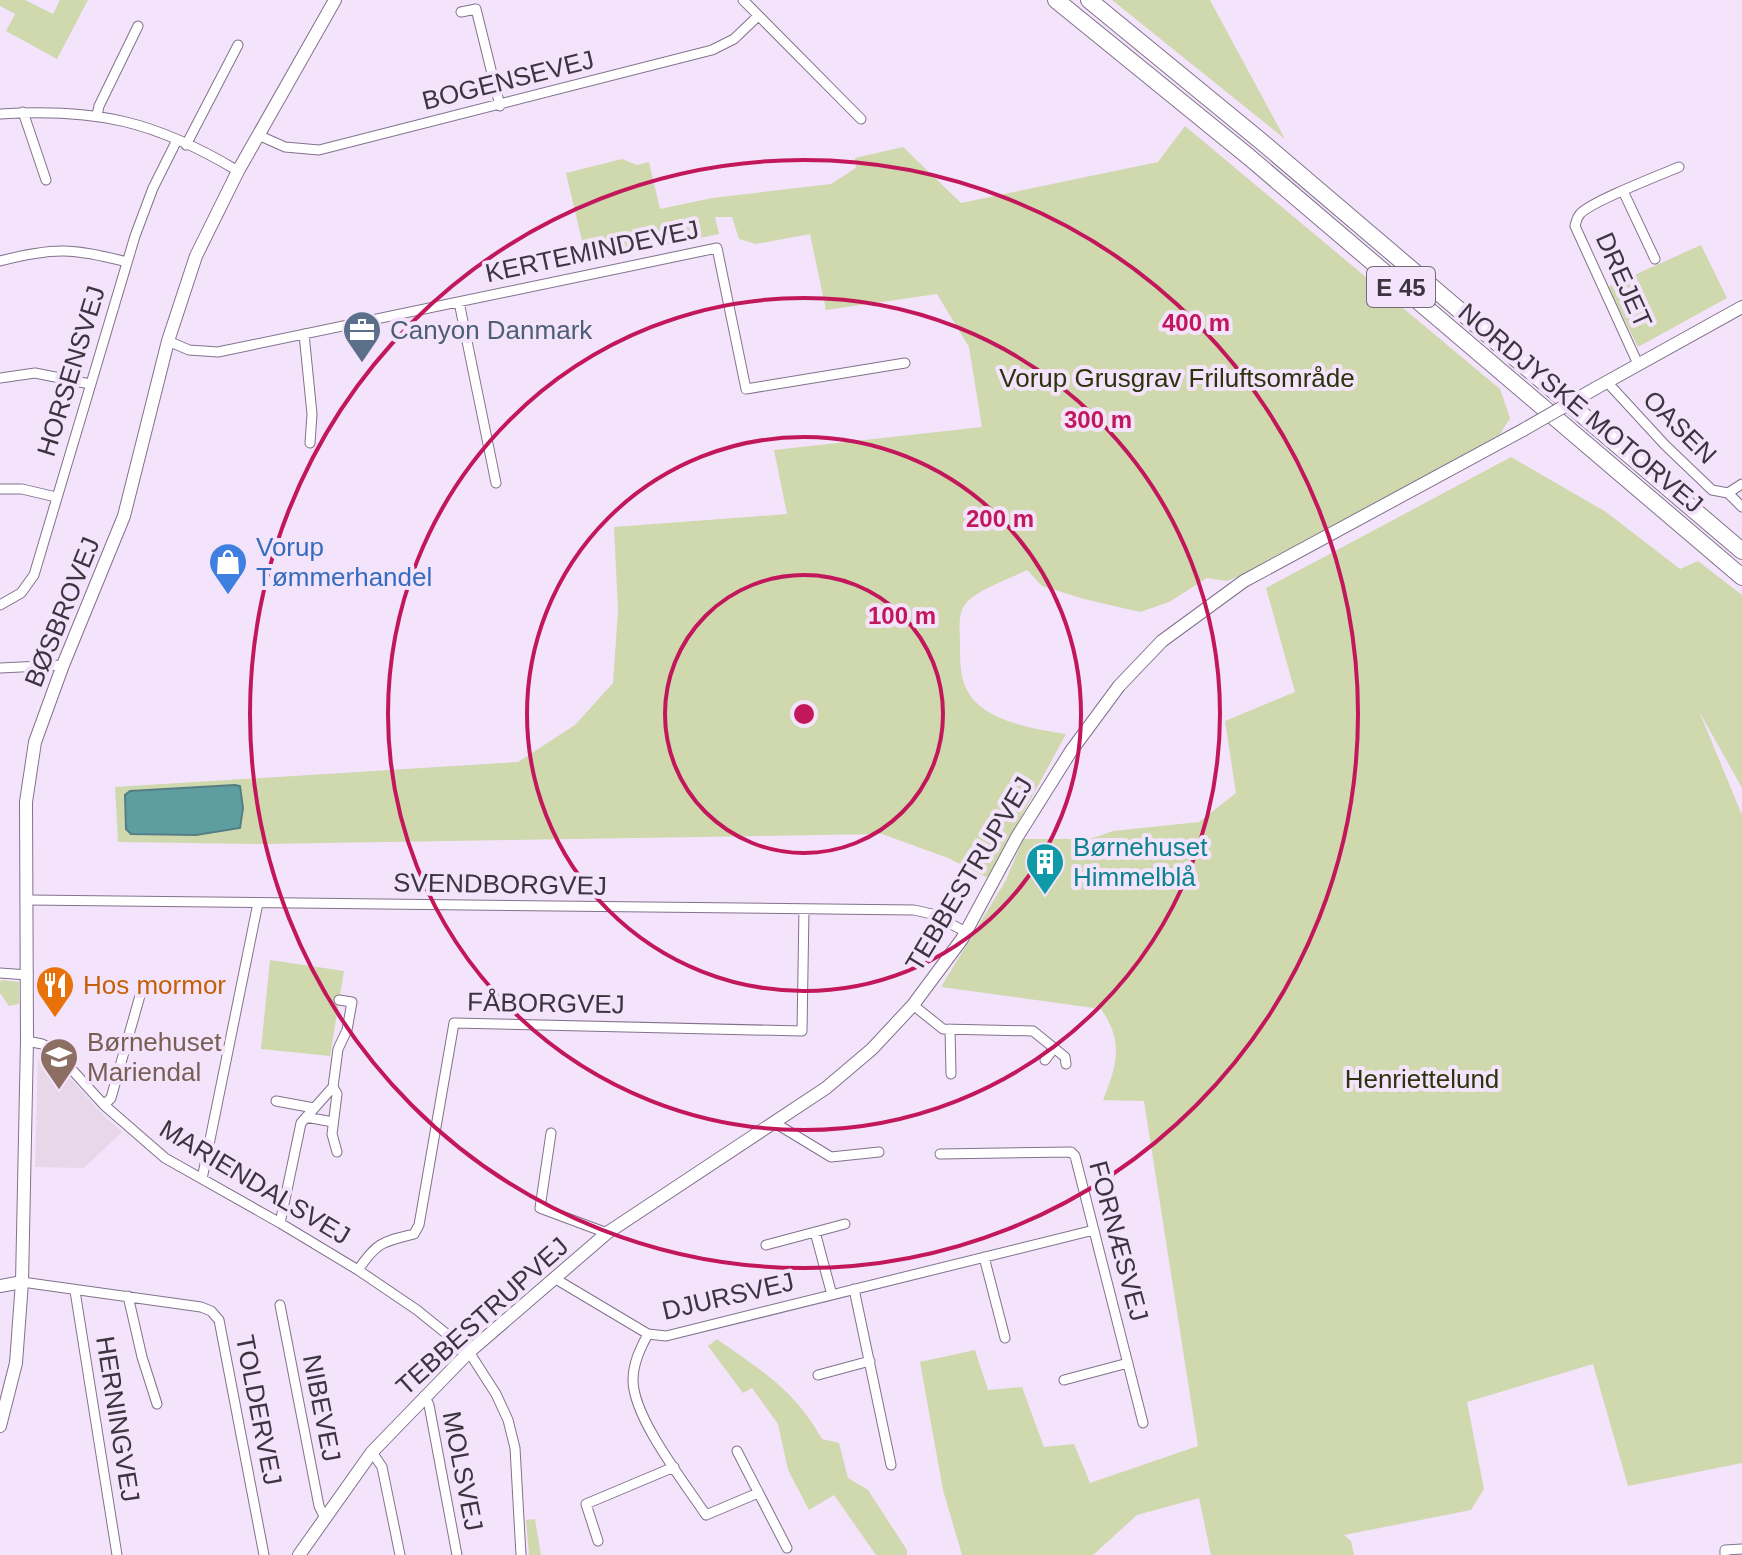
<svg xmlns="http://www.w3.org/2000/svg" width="1742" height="1555" font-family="Helvetica,sans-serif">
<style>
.education{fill:#e8d7e9}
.green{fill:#d0d8ae}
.water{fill:#5f9ea0;stroke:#547e83;stroke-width:2}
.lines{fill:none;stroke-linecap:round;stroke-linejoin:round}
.street-casing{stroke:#82728c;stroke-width:11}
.secondary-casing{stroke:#82728c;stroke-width:14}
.highway-casing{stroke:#82728c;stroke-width:18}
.street{stroke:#fff;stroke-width:9}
.secondary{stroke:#fff;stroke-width:12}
.highway{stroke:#fff;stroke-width:16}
.secondary-bridge-casing{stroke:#82728c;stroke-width:14;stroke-linecap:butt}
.secondary-bridge{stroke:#fff;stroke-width:12}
.ring{fill:none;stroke:#c2185b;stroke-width:4}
.labels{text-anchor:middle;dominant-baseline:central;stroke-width:8;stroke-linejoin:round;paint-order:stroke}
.shield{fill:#f3e4fb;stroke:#736a78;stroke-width:2}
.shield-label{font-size:24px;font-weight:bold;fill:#3c3540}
.street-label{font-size:26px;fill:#3c3540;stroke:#f3e4fb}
.service-label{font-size:26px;fill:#4e5e75;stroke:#f3e4fb;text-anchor:start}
.park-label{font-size:26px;fill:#2e330d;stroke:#f3e4fb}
.shop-label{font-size:26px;fill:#366cbe;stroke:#f3e4fb;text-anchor:start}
.culture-label{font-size:26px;fill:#0d838f;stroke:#f3e4fb;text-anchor:start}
.food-label{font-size:26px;fill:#c56008;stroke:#f3e4fb;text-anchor:start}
.education-label{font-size:26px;fill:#785e54;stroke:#f3e4fb;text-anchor:start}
.centre{fill:#c2185b;stroke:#f3e4fb;stroke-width:4}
.ring-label{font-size:24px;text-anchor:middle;font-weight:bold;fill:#c2185b;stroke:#f3e4fb;stroke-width:8;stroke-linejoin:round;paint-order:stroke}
</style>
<rect width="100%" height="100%" fill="#f3e4fb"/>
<path class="education" d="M52 1058 104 1116 122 1132 84 1168 35 1167 38 1060Z"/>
<path class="green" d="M0 0H25L53 14 60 0H88L57 59 6 31 15 14 0 6Z
M1112 0H1210L1285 139Z
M1185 126 1500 389 1510 418 1500 434 1253 571 1227 581 1207 578 1169 602 1140 612 1084 599 1042 586 1027 570C1011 578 978 590 967 602 957 612 960 630 960 643 960 654 960 669 963 680 974 721 1031 728 1066 734L988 878 948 858 882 834 263 844 118 842 115 787 518 762 575 725 613 683 618 610 614 527 787 514 774 450 982 427 969 347 937 294 826 310 810 234 756 244 739 239 732 217H715L719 234 587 262 566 173 622 159 637 165 649 162 660 209 712 198 831 184 856 168 855 158 903 147 961 203 1158 162Z
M1701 245 1727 298 1638 347 1608 287Z
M1511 457 1606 512 1680 569 1698 561 1742 595V788L1699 711 1742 815V1463L1628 1486 1593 1364 1467 1402 1484 1489 1471 1510 1344 1535 1351 1541 1354 1555H1211L1199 1498 1137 1515 1093 1555H962L943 1490 920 1362 975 1350 988 1390 1022 1387 1044 1447 1074 1444 1090 1483 1198 1446 1144 1101 1103 1100C1117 1065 1124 1042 1101 1009L941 987 1006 880 1023 839H1090L1113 831 1199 822 1236 793 1225 721 1295 692 1266 588Z
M270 960 344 971 330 1056 261 1049Z
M2 980 19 982V1004L9 1006 0 993V982Z
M717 1339C763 1372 794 1389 822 1439L839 1443 848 1478 868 1490 907 1550V1555H876L834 1495 809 1510 788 1470 778 1424 752 1388 743 1393 708 1346Z
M535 1519 541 1555H529L526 1520Z"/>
<path class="water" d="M235 785 240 786 243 808 240 828 196 835 131 834 126 829 125 795 130 791Z"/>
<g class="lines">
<defs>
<path id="street" d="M743 0 861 119
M461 12 476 9 500 106
M23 112 46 180
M0 114C96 108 155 121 238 171
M97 115 99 106 138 26
M258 135 285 147 319 150 712 50 734 39 758 16
M186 145 238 45
M1623 191 1655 259
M0 261C54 247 73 248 127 262
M459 302 496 483
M304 334 312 414 310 443
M168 341 189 350 218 352 717 248 746 389 905 363
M1638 364 1575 226C1577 220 1576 219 1580 214 1590 202 1660 175 1679 167
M0 378 35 373 90 384
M1607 382 1665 445 1712 490 1728 493 1742 507
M0 489H22L56 497
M1728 493 1742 484
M0 605 21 593 34 575 135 236 153 188 177 140
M0 668 63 665
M28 900 914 910 932 914 966 932
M0 973 28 975
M913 1005 943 1029 1033 1031 1065 1057 1066 1064
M950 1029 951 1074
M27 1041 42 1044 54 1050 104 1105 165 1158 280 1223 358 1270 417 1310 469 1352 496 1394 508 1420 515 1448 521 1555
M1045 1060 1054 1048
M333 1087 337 1094 332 1134 337 1152
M276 1101 314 1108
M104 1105 111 1098 143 985
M306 1117 333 1122
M775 1123 831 1157 879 1152
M551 1133 540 1208 607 1233
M940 1154 1071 1152 1075 1156 1143 1423
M202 1179 258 903
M280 1223 301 1123 333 1087 338 1049 347 1030 352 1002 339 1000
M815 1232 832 1295
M766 1245 845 1224
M984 1257 1005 1338
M358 1270C377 1242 382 1242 414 1234L419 1225 454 1023 802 1031 804 909
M554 1278 648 1334 666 1336 1094 1230
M22 1282 201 1307 211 1311 219 1320 264 1555
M854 1289 891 1465
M75 1291 117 1555
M128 1296 142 1357 157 1404
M280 1305 319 1506 325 1518
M648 1334C640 1349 633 1363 633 1381 634 1419 684 1482 706 1515L758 1493
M818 1375 870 1361
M1064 1380 1128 1363
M424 1396 429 1405 457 1555
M737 1451 787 1548
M372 1452 382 1467 400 1555
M598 1541 586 1504 674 1467
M1725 1555V1550L1742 1549"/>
<path id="secondary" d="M1596 388 1742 307
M0 1286 22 1282
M0 1426 16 1363 22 1282 27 1041 26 802 35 742 63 665 124 516 168 341 196 256 238 171 335 0
M299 1555 372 1452 469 1352 607 1233 826 1088 872 1049 913 1005 962 939 1017 837 1071 751 1119 686 1162 641 1244 581 1523 430"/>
<path id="highway" d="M1056 0 1249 157 1742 577
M1089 0 1262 142 1742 551"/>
</defs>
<use href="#street" class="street-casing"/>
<use href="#secondary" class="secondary-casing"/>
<use href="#highway" class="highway-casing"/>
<use href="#street" class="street"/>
<use href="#secondary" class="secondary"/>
<use href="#highway" class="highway"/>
<defs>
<path id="secondary-bridge" d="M1523 430 1596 388"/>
</defs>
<use href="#secondary-bridge" class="secondary-bridge-casing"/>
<use href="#secondary-bridge" class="secondary-bridge"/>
</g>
<g class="ring">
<circle cx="804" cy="714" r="139"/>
<circle cx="804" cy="714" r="277"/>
<circle cx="804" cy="714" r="416"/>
<circle cx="804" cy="714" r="554"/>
</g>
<defs>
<symbol id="office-pin" viewBox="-11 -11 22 30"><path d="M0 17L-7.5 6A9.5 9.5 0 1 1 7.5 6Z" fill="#5c6f8a" stroke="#f3e4fb"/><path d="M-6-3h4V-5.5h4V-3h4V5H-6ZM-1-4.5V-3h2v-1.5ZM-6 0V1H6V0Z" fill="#fff"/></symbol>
<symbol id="shop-pin" viewBox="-11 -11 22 30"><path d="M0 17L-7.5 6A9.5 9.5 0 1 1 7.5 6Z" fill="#3f7fe0" stroke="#f3e4fb"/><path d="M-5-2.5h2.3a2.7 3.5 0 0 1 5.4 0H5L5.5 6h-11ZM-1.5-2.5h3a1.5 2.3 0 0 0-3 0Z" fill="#fff"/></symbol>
<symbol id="building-pin" viewBox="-11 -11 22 30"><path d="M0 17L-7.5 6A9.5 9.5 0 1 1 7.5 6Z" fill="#0f9aa8" stroke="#f3e4fb"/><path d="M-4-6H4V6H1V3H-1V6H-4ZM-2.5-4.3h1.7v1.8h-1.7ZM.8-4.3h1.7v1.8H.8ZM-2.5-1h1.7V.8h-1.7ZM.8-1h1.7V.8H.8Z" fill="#fff"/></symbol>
<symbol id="restaurant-pin" viewBox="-11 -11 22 30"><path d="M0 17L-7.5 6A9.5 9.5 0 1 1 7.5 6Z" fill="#e8710a" stroke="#f3e4fb"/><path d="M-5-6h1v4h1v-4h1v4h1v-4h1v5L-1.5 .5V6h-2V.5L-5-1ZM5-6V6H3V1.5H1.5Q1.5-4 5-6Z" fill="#fff"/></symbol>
<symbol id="school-pin" viewBox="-11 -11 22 30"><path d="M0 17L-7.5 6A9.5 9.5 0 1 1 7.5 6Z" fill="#8d6e63" stroke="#f3e4fb"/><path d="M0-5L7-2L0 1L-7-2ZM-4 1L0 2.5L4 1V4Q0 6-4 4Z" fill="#fff"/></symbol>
</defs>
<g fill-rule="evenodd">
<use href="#office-pin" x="340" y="308" width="44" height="60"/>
<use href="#shop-pin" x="206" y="540" width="44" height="60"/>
<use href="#building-pin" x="1023" y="840" width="44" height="60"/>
<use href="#restaurant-pin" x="33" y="963" width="44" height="60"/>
<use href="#school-pin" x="37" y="1035" width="44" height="60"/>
</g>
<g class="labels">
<rect class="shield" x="1367" y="267" width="68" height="40" rx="6"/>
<g class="shield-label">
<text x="1401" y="287">E 45</text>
</g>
<g class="street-label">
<text transform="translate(508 80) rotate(-14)">BOGENSEVEJ</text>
<text transform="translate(592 251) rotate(-12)">KERTEMINDEVEJ</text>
<text transform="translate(1624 280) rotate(66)">DREJET</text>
<text transform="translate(71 371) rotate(-73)">HORSENSVEJ</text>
<text transform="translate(1581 408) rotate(40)">NORDJYSKE MOTORVEJ</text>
<text transform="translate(1680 427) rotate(45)">OASEN</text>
<text transform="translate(62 612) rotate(-68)">BØSBROVEJ</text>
<text transform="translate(969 874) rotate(-59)">TEBBESTRUPVEJ</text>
<text transform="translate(500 884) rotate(1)">SVENDBORGVEJ</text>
<text transform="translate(546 1003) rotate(1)">FÅBORGVEJ</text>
<text transform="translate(255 1182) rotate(31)">MARIENDALSVEJ</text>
<text transform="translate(1119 1241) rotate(75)">FORNÆSVEJ</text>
<text transform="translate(728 1296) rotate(-13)">DJURSVEJ</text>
<text transform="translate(482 1316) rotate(-42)">TEBBESTRUPVEJ</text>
<text transform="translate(322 1408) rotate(79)">NIBEVEJ</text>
<text transform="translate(259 1410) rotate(79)">TOLDERVEJ</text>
<text transform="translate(118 1419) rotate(81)">HERNINGVEJ</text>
<text transform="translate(463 1471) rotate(79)">MOLSVEJ</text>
</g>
<g class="service-label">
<text x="390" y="330">Canyon Danmark</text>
</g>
<g class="park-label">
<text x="1177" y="378">Vorup Grusgrav Friluftsområde</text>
<text x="1422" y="1079">Henriettelund</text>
</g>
<g class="shop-label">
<text x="256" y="547">Vorup<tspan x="256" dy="30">Tømmerhandel</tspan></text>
</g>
<g class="culture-label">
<text x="1073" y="847">Børnehuset<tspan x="1073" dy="30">Himmelblå</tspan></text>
</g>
<g class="food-label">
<text x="83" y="985">Hos mormor</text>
</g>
<g class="education-label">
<text x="87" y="1042">Børnehuset<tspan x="87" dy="30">Mariendal</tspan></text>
</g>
</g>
<circle cx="804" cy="714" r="12" class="centre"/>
<g class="ring-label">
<text x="1196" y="331">400 m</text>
<text x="1098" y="428">300 m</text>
<text x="1000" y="527">200 m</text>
<text x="902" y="624">100 m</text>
</g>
</svg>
